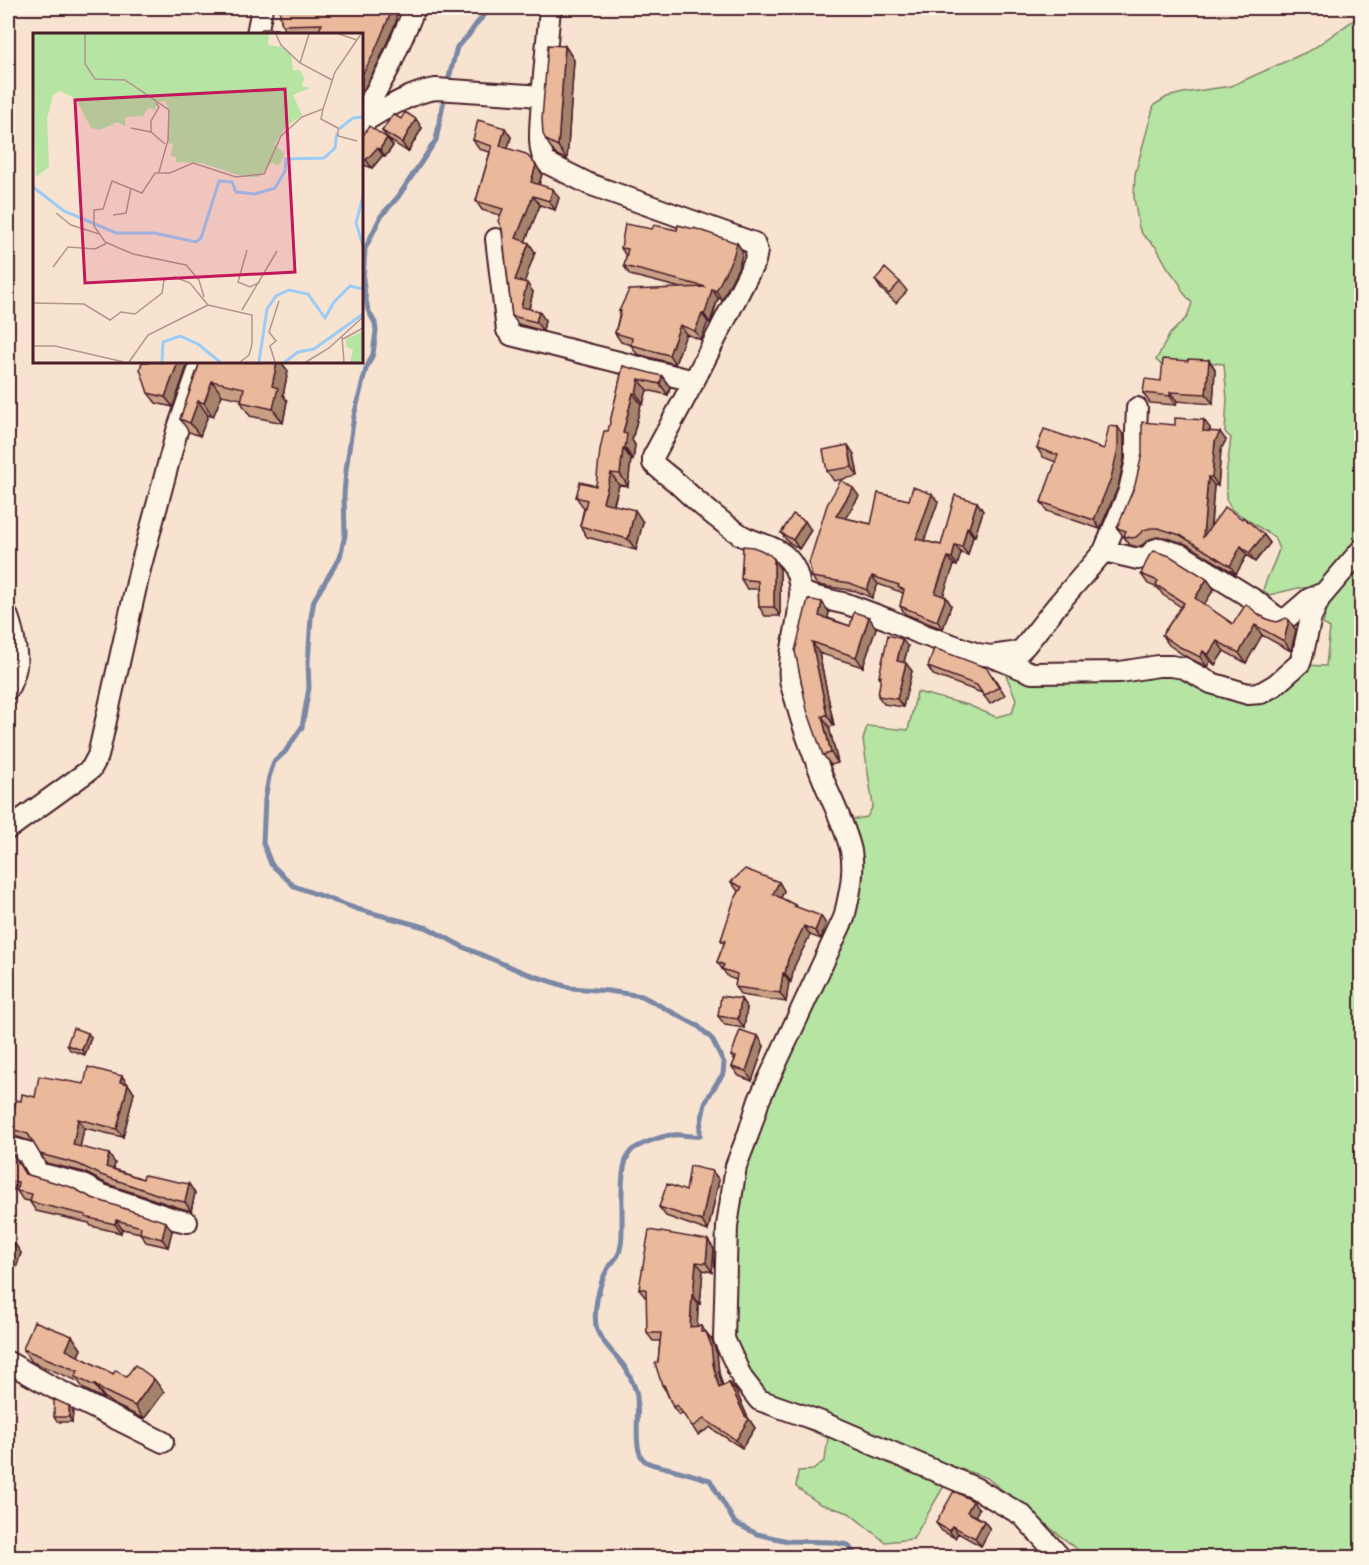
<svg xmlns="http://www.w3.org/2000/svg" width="1369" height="1565" font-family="Dekko,sans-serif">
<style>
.green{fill:#b5e4a3;stroke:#808267;stroke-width:1.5}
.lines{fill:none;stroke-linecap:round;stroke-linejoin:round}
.stream{stroke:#7a87a5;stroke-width:5}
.minor-casing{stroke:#4a1f2b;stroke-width:24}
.minor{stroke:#fcf5e5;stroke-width:20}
.wall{fill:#c99f85;stroke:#4a1f2b;stroke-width:1.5}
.shaded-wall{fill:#a4826c;stroke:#4a1f2b;stroke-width:1.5}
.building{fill:#eab99b;stroke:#4a1f2b;stroke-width:1.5}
.inset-river{fill:none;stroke:#9accf7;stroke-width:3}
.inset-road{fill:none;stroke:#b2958d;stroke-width:1.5}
.view{fill:#c2185b;fill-opacity:0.15;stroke:#c2185b;stroke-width:3}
.inset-edge{fill:none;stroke:#4a1f2b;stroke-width:3}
</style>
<rect width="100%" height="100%" fill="#f7e3cf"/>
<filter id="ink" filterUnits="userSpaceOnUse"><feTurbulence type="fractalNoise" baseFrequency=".0167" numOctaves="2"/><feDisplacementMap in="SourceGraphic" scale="12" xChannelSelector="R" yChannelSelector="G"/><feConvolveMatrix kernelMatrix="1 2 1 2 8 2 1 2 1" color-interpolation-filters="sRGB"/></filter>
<g filter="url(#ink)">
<path class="green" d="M1361 15V1557H1087L987 1478 955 1467 913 1539 885 1542 849 1513 820 1504 796 1487 798 1471 813 1470 825 1460 828 1438 793 1423 789 1406 764 1396 728 1339 740 1167 848 920 850 820 867 817 873 806 863 740 867 726 908 730 917 692 968 705 996 717 1012 713 1016 699 1006 675 1008 670 1158 669 1248 697 1303 665 1326 666 1330 628 1323 624 1326 611 1310 588H1298L1269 595 1263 590C1267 576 1275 563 1279 549L1274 537 1232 510 1226 499V476L1231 438 1225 432 1227 399 1224 364C1203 362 1183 356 1164 367L1156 360 1170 334 1187 317 1192 303 1182 291 1180 284 1168 268 1156 247 1143 235 1139 228 1134 197 1135 174 1154 105 1167 97 1183 93 1231 86 1311 50Z"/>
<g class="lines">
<path class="stream" d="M447 85 457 47 468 36 477 23 491 8
M445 94 436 140 398 197 381 216 365 249 363 280 365 295 368 310 375 323 376 331 373 354 366 369 354 416 346 470 344 495 345 535 340 557 314 600 311 617 308 663 309 688 302 727 285 752 274 762 269 777 265 799 263 843 271 864 294 886 357 909 428 928 463 947 525 973 571 988 608 991 642 996 698 1026 712 1039 724 1063 723 1074 713 1089 705 1103 700 1128V1136C691 1137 682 1134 673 1135 664 1135 637 1145 631 1151 616 1168 625 1221 621 1245 619 1258 615 1258 608 1268 599 1283 592 1313 597 1330 601 1342 616 1355 624 1366 629 1373 633 1383 636 1391 641 1409 631 1451 645 1461 650 1465 660 1466 667 1468 681 1471 696 1476 710 1480L735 1523 757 1534 788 1541 831 1542 848 1545 855 1555 854 1558"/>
<defs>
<path id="minor" d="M257 34 262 8
M542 97 550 8
M362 123C383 110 411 92 436 89L528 95 542 97C542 114 535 152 547 163L589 184 754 243 757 251 755 261 694 381 653 457V463C660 470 669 476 677 483 697 502 718 520 741 535 756 544 777 545 789 560 815 590 786 644 790 679 791 687 794 694 796 701 804 732 816 762 828 791 836 809 847 832 851 851 855 874 849 896 844 918L759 1100 749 1132 736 1166 727 1226 724 1339 742 1378 759 1400 819 1421 975 1488 1022 1515 1061 1558
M362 123 367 107 389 68 415 8
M496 239 507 330 511 335 694 381
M1104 551 1138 559 1149 556 1154 550 1160 548 1182 555 1256 601 1275 616 1281 619 1287 618 1309 599 1321 594
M801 591 812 596 847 604 887 619 921 634 978 654 991 656 1032 673 1120 672 1158 666H1171L1184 668 1211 683 1248 694 1261 693 1275 685 1300 663 1303 653 1311 617 1320 598 1362 549
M8 617C12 627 18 655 16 666 15 674 11 682 8 689
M991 656 1019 652 1025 646 1059 603 1104 551 1129 491 1136 460V431L1137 408
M8 829 91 769 98 756 140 569 177 431 199 368 203 362
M8 1147 27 1152 38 1173 81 1184 102 1195 174 1219 187 1222
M8 1362 52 1387 163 1442"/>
</defs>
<use href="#minor" class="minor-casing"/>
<use href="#minor" class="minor"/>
</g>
<path class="wall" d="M279 8 396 22 378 63 362 93V34L318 32 287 33 282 25Z
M565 46 574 60 567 160 555 154 546 140Z
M422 128 408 152 389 140 382 131Z
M362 137 387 138 393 146 385 157 383 155 372 168 362 164Z
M511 137 508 148 536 165 542 174 539 185 559 198 555 210 540 205 525 242 529 243 535 252 524 282 533 292 529 309 545 320 543 331 518 324 512 316 500 215 482 210 476 201 490 152 479 149 473 140Z
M652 229 737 243 743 252 739 266 722 300 718 298 712 320 710 323 708 322 701 340 686 334 675 364 637 354 631 345 621 342 615 333 620 312 619 311 681 288 630 275 624 266 626 256 621 248Z
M875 280 900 282 907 291 896 303 881 289Z
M1209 360 1215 369 1213 404 1177 401 1176 405 1150 403 1143 393 1188 361Z
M142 362H187L188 363 173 407 156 403 148 393Z
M200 362H281L288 371 283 395 287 401 283 423 250 416 241 402V399L222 395 213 417 208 415 200 436 189 432 180 419Z
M623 366 670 387 668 395 647 390 643 404H641L632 440 635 445 633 460 631 459 628 486 619 485 614 505 643 522 636 550 587 537 580 526 584 508 576 497 596 486Z
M1175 425 1210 428V431L1226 440 1221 449 1218 486 1214 485 1211 527 1264 535 1270 543 1255 562 1247 555 1236 574 1186 544 1164 537H1157L1150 539 1142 545 1138 547 1130 545 1117 528Z
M1124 436V459L1118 487 1100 529 1047 511 1041 502 1056 462 1043 457 1037 448 1104 449Z
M854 454 858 476 834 481 827 471Z
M859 496 845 518 871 524 909 500 938 502 924 541 941 545 977 502 983 511 975 536H973L968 555 961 553 957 566 954 565 947 583 943 596 946 597 951 605 943 629 905 614 900 606 903 594 901 592 878 584 872 598 856 591 817 585 812 577 809 563Z
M811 530 799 549 788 542 781 533Z
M774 559 780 569V616H765L759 607 758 589H747L741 579Z
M1141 574 1207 579 1214 589 1204 604 1233 624 1261 616 1269 620 1296 630 1291 651 1262 635 1246 663 1224 651 1215 665 1210 661 1207 667 1185 656 1169 645 1162 635 1181 607 1163 595 1158 588 1148 584Z
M829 612 828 618 850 626 876 628 863 667 819 653 834 726 829 727 838 763 831 765 823 755 795 651Z
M908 647 904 662 912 671 903 707 884 704 878 696 881 679 879 676Z
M928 667 993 676 1005 695 990 704 982 693 933 675Z
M731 882H779L784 891 781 898 795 905 796 907 826 924 821 939 810 935 794 967 791 982H789L786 1002 741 995 735 987 736 980 728 977 717 962 724 944 721 940 739 891 737 890Z
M741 999 747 1008 744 1028 725 1025 718 1016Z
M758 1036 764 1046 752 1081 739 1076 732 1067 735 1060 731 1056Z
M91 1037 85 1055 70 1050 67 1045Z
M122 1076 134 1093 123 1137 84 1128 80 1147 115 1163 114 1169 143 1179 195 1193 191 1211 177 1207 107 1184 84 1172 46 1163 33 1142 11 1135H8V1105L15 1107 21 1101 35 1097 84 1084Z
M8 1152 19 1162 26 1174 92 1198 172 1231 168 1247 146 1242 140 1233 122 1229 121 1233 91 1226 89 1223 36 1211 30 1202V1201L23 1200 17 1191V1190L8 1189Z
M712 1171 719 1180 708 1231 666 1216 659 1207 686 1191Z
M8 1241 15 1244 21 1253 13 1277 8 1275Z
M714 1249 712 1272 703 1270 700 1304H698L697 1326H701L712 1340 717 1354 719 1373 723 1386 729 1383 736 1391 748 1418 755 1428 742 1448 712 1429 711 1427 698 1435 683 1413 679 1415 673 1407 666 1391 662 1385 658 1362 660 1341H653L647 1333V1297H645L639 1289Z
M72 1336 81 1349 78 1356 113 1374 126 1377 164 1392 144 1419 113 1404 105 1398 104 1399 84 1389 78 1381 32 1362 23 1349Z
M73 1411 72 1422H57L54 1417Z
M979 1509 975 1516 984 1521 990 1529 981 1546 958 1533 955 1538 942 1531 936 1523Z"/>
<path class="shaded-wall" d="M391 8H397L396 22 378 63 362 93V75Z
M565 46 574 60 567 160 558 146Z
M416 119 422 128 408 152 402 143Z
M505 128 511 137 506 155 500 146Z
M387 138 393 146 385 157 380 149Z
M377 148 383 155 372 168 366 160Z
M536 165 542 174 537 191 531 182Z
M553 189 559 198 555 210 549 201Z
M533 196 540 205 523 247 516 238Z
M529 243 535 252 522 289 515 280Z
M737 243 743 252 739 266 722 300 716 291Z
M527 283 533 292 527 316 521 307Z
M712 289 718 298 710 323 704 314Z
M539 311 545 320 543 331 536 322Z
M702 314 708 322 701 340 695 331Z
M680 325 686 334 675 364 669 355Z
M1209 360 1215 369 1213 404 1206 394Z
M178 362H187L188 363 173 407 165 397Z
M277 362H281L288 371 283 395 287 401 283 423 273 409 272 386Z
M662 376 670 387 668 395 660 384Z
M639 379 647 390 643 404 636 393Z
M212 381 222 395 213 417 204 403Z
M1170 392 1177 401 1176 405 1170 396Z
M633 393 641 404 632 440 635 445 633 460 625 448 623 433Z
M198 401 208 415 200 436 190 423Z
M1204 420 1210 428 1209 439 1203 431Z
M1118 427 1124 436V459L1118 487 1100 529 1094 520Z
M1220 432 1226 440 1221 449 1218 486 1212 477 1215 441Z
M848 445 854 454 858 476 852 467Z
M623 448 631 459 628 486 620 474Z
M611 473 619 485 611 513 603 502Z
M1208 477 1214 485 1209 546 1203 537Z
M853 488 859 496 842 524 836 516Z
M932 494 938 502 922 547 916 539Z
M977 502 983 511 975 536 969 528Z
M635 510 643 522 636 550 628 539Z
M805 521 811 530 799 549 793 540Z
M967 527 973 536 968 555 962 547Z
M1264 535 1270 543 1255 562 1249 553Z
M955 545 961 553 957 566 952 558Z
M1241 546 1247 555 1236 574 1230 566Z
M948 557 954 565 941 602 935 593Z
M774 559 780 569V616L774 607Z
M872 576 878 584 872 598 867 590Z
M1207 579 1214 589 1202 608 1195 598Z
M946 597 951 605 943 629 937 621Z
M822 602 829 612 826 626 819 616Z
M869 617 876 628 863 667 856 657Z
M1289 620 1296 630 1291 651 1284 641Z
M1255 625 1262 635 1246 663 1239 653Z
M902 639 908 647 902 669 897 661Z
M1217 641 1224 651 1215 665 1208 655Z
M812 642 819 653 834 726 827 715Z
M1203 651 1210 661 1207 667 1200 657Z
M906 663 912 671 903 707 897 699Z
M822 716 829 727 838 763 831 753Z
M779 882 784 891 779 902 773 894Z
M821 916 826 924 821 939 815 931Z
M804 926 810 935 794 967 791 982 785 974 788 959Z
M783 973 789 982 786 1002 780 993Z
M741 999 747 1008 744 1028 738 1019Z
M88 1033 91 1037 85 1055 82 1050Z
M758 1036 764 1046 752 1081 746 1071Z
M122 1076 128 1085 120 1082Z
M128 1084 134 1093 123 1137 117 1129Z
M78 1119 84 1128 79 1154 73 1145Z
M109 1154 115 1163 112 1175 106 1167Z
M712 1171 719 1180 708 1231 702 1221Z
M189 1184 195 1193 191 1211 185 1202Z
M116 1220 122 1229 121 1233 115 1224Z
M166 1222 172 1231 168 1247 162 1239Z
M708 1240 714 1249 712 1272 706 1263Z
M15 1244 21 1253 13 1277 8 1269V1266Z
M696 1262 703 1270 700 1304 693 1296Z
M692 1295 698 1304 697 1336 690 1327Z
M8 1308 13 1316 8 1326Z
M706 1332 712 1340 717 1354 719 1373 725 1396 719 1388Z
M72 1336 81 1349 75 1363 66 1350Z
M154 1379 164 1392 144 1419 135 1406Z
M729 1383 736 1391 749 1420V1419L755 1428 742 1448 736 1440 745 1416Z
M95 1385 105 1398 104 1399 95 1386Z
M69 1406 73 1411 72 1422 69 1417Z
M973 1501 979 1509 973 1520 967 1512Z
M984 1521 990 1529 981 1546 975 1538Z
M952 1526 958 1533 955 1538 949 1531Z"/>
<path class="building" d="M279 8H391L390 15 373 55 362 75V34H317L322 24 282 25Z
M262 29H277V34H257L259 33Z
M548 45 565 46 558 146 546 140 543 134 542 119Z
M405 112 416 119 402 143 382 131 393 114 401 119Z
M478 120 505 128 500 146 526 154 536 165 531 182 553 189 549 201 533 196 516 238 529 243 515 280 527 283 521 307 539 311 536 322 512 316 502 229 498 221 503 209 476 201 492 146 473 140Z
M369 126 387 138 380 149 377 148 366 160 362 158V137Z
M625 224 652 229 654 225 677 230 678 225 694 229V228L737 243 733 257 716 291 712 289 706 311 704 314H702L695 331 680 325 669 355 631 345 632 338 615 333 621 311H619L629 290 706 287 624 266 628 249 621 248Z
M885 268 900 282 889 294 875 280Z
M1163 359 1188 361V359L1209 360 1206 394 1170 392V396L1143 393 1145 379 1161 381Z
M142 362H178L165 397 148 393 140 369Z
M200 362H277L272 386 278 388 273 409 241 402 244 388 212 381 204 403 198 401 190 423 180 419Z
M623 366 662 376 660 384 639 379 636 393H633L623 433 627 434 625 448H623L620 474 611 473 603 502 635 510 628 539 580 526 587 500 576 497 580 482 596 486 600 450 604 431H608Z
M1175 418 1204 420 1203 431 1220 432 1215 441 1212 477H1208L1203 537 1225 507 1242 519 1243 517 1264 535 1249 553 1241 546 1230 566 1180 535 1158 528H1151L1144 530 1136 537 1132 538 1124 536 1126 531 1117 528 1135 485 1142 454V422L1175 425Z
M1109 426 1118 427V449L1111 478 1094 520 1041 502 1058 455 1037 448 1044 429 1104 449Z
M848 445 852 467 827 471 823 450Z
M841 480 853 488 836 516 871 524 878 493 909 500 913 487 932 494 916 539 941 545 955 495 977 502 969 528 967 527 962 547 955 545 952 558 948 557 941 575 935 593 946 597 937 621 900 606 904 590 898 587 899 585 872 576 867 590 850 583 812 577 809 563 827 505Z
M793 514 805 521 793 540 781 533Z
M743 546 753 547 761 550 770 555 774 559V607H759L758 581 741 579Z
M1154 551 1170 556 1207 579 1195 598 1233 624 1246 604 1261 616 1269 620 1277 622 1286 618 1289 620 1284 641 1255 625 1239 653 1217 641 1208 655 1203 651 1200 657 1178 646 1162 635 1184 603 1156 585 1158 581 1141 574 1149 556Z
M808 599 822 602 819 616 850 626 854 612 869 617 856 657 812 642 827 715 822 716 831 753 823 755 807 710 795 651Z
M888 635 902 639 897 661 906 663 897 699 878 696 881 676H879Z
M934 648 987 668 999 687 984 696 977 685 928 667Z
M745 869 779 882 773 894 795 905 794 906 821 916 815 931 804 926 788 959 785 974 783 973 780 993 735 987 737 974 722 969 724 965 717 962 725 941 721 940 734 900 742 887 731 882Z
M721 996 741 999 738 1019 718 1016Z
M73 1028 88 1033 82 1050 67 1045Z
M740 1030 758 1036 746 1071 732 1067 736 1057 731 1056Z
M88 1067 122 1076 120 1082 128 1084 117 1129 78 1119 73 1145 109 1154 106 1167 143 1179 144 1175 189 1184 185 1202 171 1199 101 1175 78 1164 40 1154 28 1134 8 1128V1105L15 1107 16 1100 21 1101 22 1094 35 1097 39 1076 84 1084Z
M8 1152 13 1154 25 1174 71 1187 92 1198 166 1222 162 1239 140 1233 141 1227 116 1220 115 1224 85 1217 86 1215 30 1202 32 1194 17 1191 18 1182 8 1181Z
M690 1166 712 1171 702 1221 659 1207 667 1184 686 1191Z
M649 1230 708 1240 706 1263 696 1262 693 1296 692 1295 690 1327 701 1326V1332H706L711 1345 713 1364 719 1388 729 1383 745 1416 749 1419 736 1440 706 1420 705 1418 692 1427 677 1405 673 1407 664 1385H662L655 1363 658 1362 661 1333H647L646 1289H639Z
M8 1241 15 1244 8 1266Z
M34 1321 72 1336 66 1350 113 1374 116 1370 126 1377 135 1365 154 1379 135 1406 104 1391 95 1385V1386L75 1377 78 1371 23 1349Z
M54 1399 69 1406V1417H54Z
M954 1491 973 1501 967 1512 984 1521 975 1538 952 1526 949 1531 936 1523Z
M990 1555 998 1557H989Z"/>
</g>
<g transform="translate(33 33)">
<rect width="330" height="330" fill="#f7e3cf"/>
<path d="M0 1H236L235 12 248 14 258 21 260 37H267L271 45 269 53 277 55 260 62 269 82 253 94 243 108 242 112 252 121 245 133 239 129 226 144H211L169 130 143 129V124L138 123 140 110 135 111 136 76 132 68 124 69 122 77 116 75 110 83 92 84V93L84 89 67 97 58 95 43 66 27 58 20 62 14 86 16 134 3 144ZM330 298V329H317L320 317 313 314V306Z" fill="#b5e4a3"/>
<path class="inset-river" d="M306 96 320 85 330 84M0 154 31 178 83 200H121L163 209 168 205 186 148 199 149 203 159 222 161 242 155 252 138 253 126 291 125 302 115 304 100M330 163 323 190 330 213M129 329 130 309 147 303 165 311 187 329M226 329 234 276 243 263 256 257 275 261 292 285 301 269 317 253 330 256M252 329 265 319 281 316 330 281"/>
<path class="inset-road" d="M52 1V31L62 46 92 47 136 77 135 107 126 139M243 1 248 12 267 30M276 1 267 30 299 47M306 1 324 7M290 76 288 86 305 95V103L324 108M98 95 118 99 132 111M118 99V88L126 74 123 70M23 180 38 192 66 201M80 182 93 180 98 155M214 217 205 249 217 254 227 249M20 234 35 214 62 216 74 210M171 264 166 247 153 232 100 221 72 209 61 193V177L70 176 79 148 109 160 122 140H137L160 130 203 144 231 141 248 103 269 84 290 76 302 39 328 1M0 270 51 271 77 287 88 279 102 281 129 260 131 247 142 244 157 250 175 272 219 282V311L216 322 207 329M209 277 244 218M309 304 311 329M310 306 330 295M0 313H22L91 329M96 329 115 302 175 272M242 329 237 313 243 308 236 299 246 268M273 329 296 315 330 284"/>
<path class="view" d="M252 56 262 239 52 250 42 67Z"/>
<rect width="330" height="330" class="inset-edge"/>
</g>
<rect width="1369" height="1565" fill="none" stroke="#fcf5e5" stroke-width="30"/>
<rect x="15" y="15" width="1339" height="1535" fill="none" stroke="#4a1f2b" stroke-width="2" filter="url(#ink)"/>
</svg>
